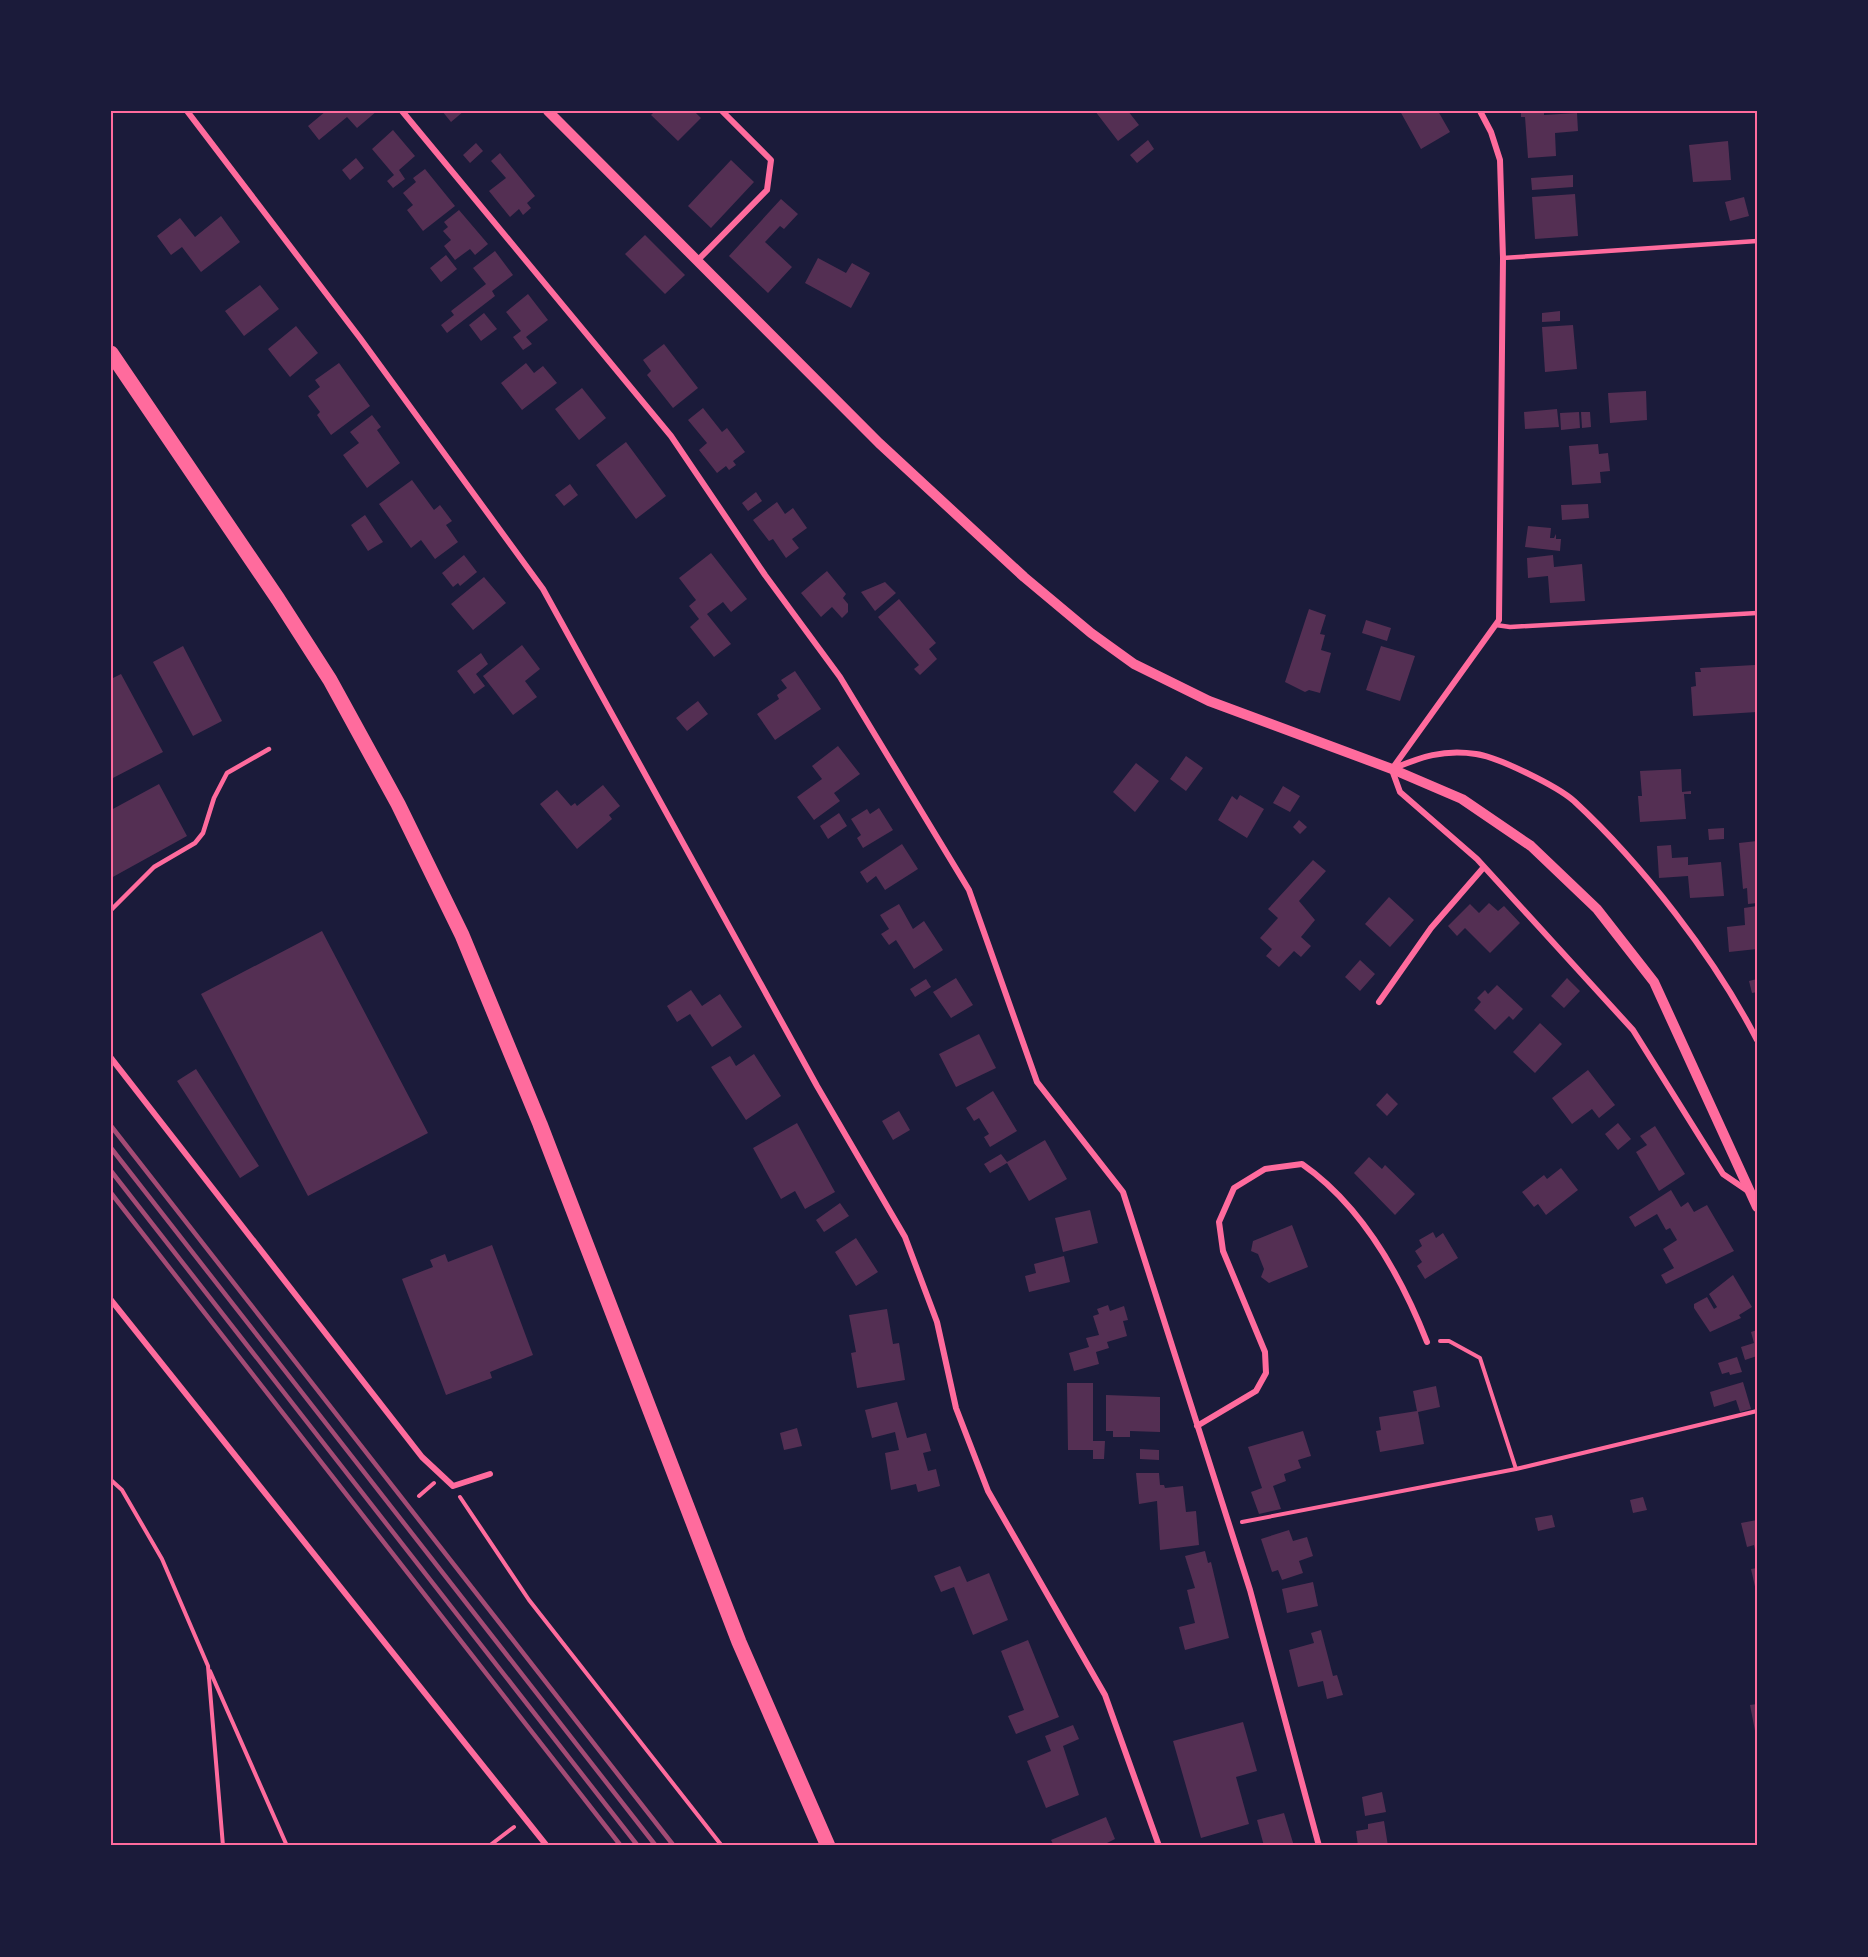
<svg xmlns="http://www.w3.org/2000/svg" width="1868" height="1957" font-family="'Golos Text',sans-serif">
<style>
.building{fill:#542f53}
.lines{fill:none;stroke-linecap:round;stroke-linejoin:round}
.path{stroke:#ff6b9d;stroke-width:4}
.service{stroke:#ff6b9d;stroke-width:4.5}
.minor{stroke:#ff6b9d;stroke-width:6}
.tertiary{stroke:#ff6b9d;stroke-width:10}
.primary{stroke:#ff6b9d;stroke-width:15}
.rail{stroke:#a44b75;stroke-width:4.5}
.neatline{fill:none;stroke:#ff6b9d;stroke-width:2}
</style>
<rect width="100%" height="100%" fill="#1b1b3a"/>
<path class="building" d="M326 111H377L357 128 347 117 319 140 308 126Z
M442 111H464L451 122Z
M655 111H694L701 118 678 141 651 115Z
M1095 111H1128L1139 125 1118 141Z
M1400 111H1438L1450 132 1421 149Z
M1521 111H1544V115L1577 113 1578 131 1555 133 1556 156 1528 158 1525 117H1521Z
M393 130 415 156 399 170 405 179 393 188 387 181 394 175 372 149Z
M1148 140 1154 149 1137 163 1130 155Z
M1728 141 1731 180 1693 182 1689 145Z
M476 143 483 151 470 163 463 155Z
M500 153 535 196 527 203 531 208 523 215 519 209 510 217 489 191 506 178 491 161Z
M356 158 364 168 350 180 342 170Z
M731 160 754 182 711 228 688 206Z
M425 169 455 206 423 231 407 210 413 205 403 193 416 182 413 178Z
M1573 175V187L1532 190 1531 178Z
M1575 194 1578 236 1535 239 1532 197Z
M1744 197 1749 216 1730 221 1725 202Z
M781 199 798 214 784 229 780 226 765 242 792 267 768 293 729 256Z
M459 210 488 244 475 255 470 249 455 260 444 246 451 240 443 231 448 227 444 222Z
M221 216 240 242 201 272 182 247 171 255 157 236 180 218 195 237Z
M645 235 685 275 665 294 625 254Z
M495 251 513 275 492 291 495 296 447 333 441 325 454 315 451 311 486 284 473 268Z
M446 255 457 269 441 282 430 268Z
M818 258 846 273 852 263 870 273 851 308 805 283Z
M260 285 279 309 244 336 225 311Z
M528 294 548 320 526 337 532 344 523 350 513 337 521 331 506 312Z
M1560 311V321L1542 322V313Z
M484 313 497 329 481 341 469 325Z
M1573 325 1577 369 1545 372 1542 327Z
M296 326 318 353 290 377 268 349Z
M664 344 698 388 673 408 647 375 651 371 643 360Z
M339 363 370 406 331 435 317 415 320 412 308 396 320 387 315 380Z
M526 363 534 373 543 366 557 383 522 410 501 383Z
M582 388 606 418 579 440 555 409Z
M1646 391 1647 420 1610 423 1608 393Z
M703 408 722 432 727 428 745 452 733 461 736 465 729 470 726 466 717 473 699 450 707 443 688 420Z
M1557 409 1559 427 1525 429 1524 412Z
M1579 412 1580 428 1561 430 1560 413Z
M1581 412H1590L1591 427 1582 428Z
M372 415 381 427 377 430 400 463 367 488 343 455 359 443 350 432Z
M626 442 666 496 636 519 596 465Z
M1598 444 1599 454 1608 453 1610 471 1600 472 1601 483 1572 485 1569 446Z
M412 480 434 510 440 505 452 521 446 525 458 542 435 559 421 540 411 548 379 504Z
M570 484 578 495 564 506 555 495Z
M756 492 762 501 748 511 742 503Z
M777 502 785 514 793 508 807 528 792 539 799 548 786 558 773 539 769 541 753 520Z
M1588 504 1589 518 1562 520 1561 505Z
M365 515 383 542 368 551 351 525Z
M1528 526 1551 528 1550 538H1554L1556 534V539H1561L1560 551 1525 547Z
M711 553 747 599 731 612 723 602 707 614 731 644 714 657 690 627 699 619 689 606 696 600 679 578Z
M464 555 477 572 460 586 458 583 453 587 442 573Z
M1553 555 1554 567 1582 564 1585 601 1550 603 1548 576 1528 578 1527 558Z
M827 571 846 594 843 598 848 604V612L842 618 832 607 821 617 801 593Z
M484 577 506 603 473 630 451 604Z
M885 582 896 593 875 611 861 592Z
M899 599 936 643 929 649 937 659 920 675 914 669 919 665 878 617Z
M1309 609 1326 615 1320 634 1325 635 1321 650 1331 653 1320 693 1309 690 1305 692 1285 682Z
M1366 620 1391 628 1387 641 1362 633Z
M522 645 540 669 525 681 537 697 513 715 483 676Z
M183 646 222 721 193 736 153 662Z
M1381 646 1415 656 1400 701 1366 690Z
M481 653 488 664 476 674 485 686 474 694 457 671Z
M1755 659H1757V712L1693 716 1691 687 1696 686 1695 672H1701L1700 668 1755 665Z
M795 671 821 709 775 740 757 714 779 699 777 695 787 688 781 680Z
M121 674 163 752 111 779V679Z
M698 701 708 714 687 731 676 718Z
M838 746 860 774 834 793 840 801 814 820 797 797 822 779 812 766Z
M1186 756 1203 768 1186 791 1170 779Z
M1136 763 1159 781 1135 812 1113 792Z
M1681 769 1682 792 1691 791V794H1684L1686 819 1640 822 1638 796H1642L1640 771Z
M159 784 187 836 111 878V810Z
M603 785 620 806 609 815 612 819 577 849 540 804 557 790 571 806 575 803 577 806Z
M1283 786 1300 796 1290 812 1273 803Z
M1240 795 1264 809 1247 838 1218 820 1232 796 1237 800Z
M879 808 893 830 863 848 857 838 861 835 851 819 867 809 870 814Z
M839 813 847 826 828 839 820 826Z
M1299 820 1307 827 1300 834 1293 827Z
M1724 828V839L1709 840 1708 829Z
M1757 841V903L1748 904 1747 888 1743 889 1739 843Z
M902 844 918 869 885 890 876 876 867 883 860 872Z
M1671 845 1672 858 1688 857V865L1721 862 1724 896 1690 898 1688 876 1659 878 1657 846Z
M1313 860 1326 871 1299 901 1315 920 1301 937 1311 946 1301 957 1294 951 1279 967 1266 956 1272 949 1260 938 1278 918 1268 909Z
M1389 897 1414 920 1390 947 1365 924Z
M1489 903 1498 911 1504 906 1520 923 1490 953 1465 928 1457 936 1448 926 1470 904 1479 913Z
M899 904 913 929 924 921 943 950 914 969 896 940 889 945 881 934 889 929 880 915Z
M1757 906V949L1729 952 1727 927 1745 925 1744 908Z
M322 931 428 1133 308 1196 201 994Z
M1360 960 1375 974 1360 991 1345 977Z
M956 978 973 1005 951 1018 933 992Z
M1567 978 1580 991 1564 1008 1551 996Z
M926 979 931 987 915 997 910 989Z
M1757 979V992L1752 993 1749 981Z
M1497 985 1523 1009 1513 1020 1509 1016 1495 1030 1474 1010 1481 1002 1477 998 1485 990 1488 994Z
M691 990 702 1006 720 994 742 1027 712 1047 690 1014 677 1022 667 1006Z
M1540 1023 1562 1044 1535 1073 1513 1052Z
M979 1034 996 1068 956 1087 939 1054Z
M754 1054 781 1096 746 1120 711 1067 730 1056 736 1066Z
M196 1069 259 1166 240 1178 177 1081Z
M1588 1070 1615 1105 1599 1118 1592 1109 1572 1124 1552 1098Z
M993 1091 1017 1131 990 1147 984 1137 989 1134 979 1118 974 1121 966 1108Z
M1387 1093 1398 1104 1387 1116 1376 1105Z
M899 1111 910 1130 893 1140 882 1121Z
M797 1123 835 1192 805 1209 795 1191 781 1199 753 1148Z
M1618 1123 1631 1139 1618 1150 1605 1134Z
M1655 1126 1685 1174 1659 1191 1636 1152 1647 1145 1640 1136Z
M1045 1140 1067 1179 1029 1201 1007 1163 990 1173 984 1164 1001 1154 1007 1162Z
M1369 1157 1382 1169 1385 1165 1415 1194 1395 1215 1354 1173Z
M1561 1168 1578 1190 1546 1215 1538 1204 1534 1207 1522 1192 1544 1175 1547 1179Z
M1671 1190 1681 1207 1688 1202 1694 1212 1707 1205 1734 1251 1666 1284 1661 1275 1674 1268 1663 1249 1677 1240 1670 1228 1666 1230 1657 1214 1635 1227 1629 1217Z
M840 1203 849 1216 824 1232 816 1220Z
M1090 1210 1098 1243 1063 1252 1055 1218Z
M1292 1225 1308 1267 1269 1283 1261 1277 1264 1269 1258 1254 1251 1251 1253 1241Z
M1433 1232 1436 1238 1443 1233 1458 1258 1425 1279 1417 1266 1422 1262 1415 1251 1422 1246 1419 1240Z
M856 1238 878 1272 856 1286 835 1252Z
M492 1245 533 1355 490 1372 492 1378 446 1395 402 1279 433 1267 430 1260 445 1254 448 1262Z
M1064 1256 1070 1282 1029 1292 1025 1276 1036 1273 1034 1264Z
M1733 1275 1752 1307 1739 1315 1741 1318 1710 1332 1694 1308V1304L1707 1297 1714 1309 1717 1307 1709 1294Z
M1108 1305 1110 1311 1124 1306 1128 1320 1123 1321 1127 1336 1107 1342 1109 1348 1096 1352 1099 1364 1074 1371 1069 1353 1089 1347 1086 1338 1099 1335 1093 1316 1099 1314 1097 1309Z
M887 1309 893 1344 899 1343 905 1380 857 1388 851 1353 856 1352 849 1315Z
M1757 1330V1356L1745 1360 1741 1347 1754 1343 1751 1332Z
M1737 1357 1742 1372 1730 1375 1729 1372 1722 1374 1718 1363Z
M1743 1382 1751 1409 1740 1412 1736 1400 1714 1407 1710 1392Z
M1067 1383H1093V1441H1105L1104 1459H1093V1450H1068Z
M1436 1386 1440 1407 1418 1412 1424 1444 1380 1452 1376 1431 1381 1430 1379 1417 1417 1411 1413 1391Z
M1106 1395 1160 1397V1432L1130 1431V1437H1113V1431H1106Z
M897 1402 907 1438 926 1433 931 1451 923 1453 928 1471 936 1469 940 1486 918 1492 916 1484 891 1490 885 1453 899 1450 895 1432 872 1438 865 1410Z
M797 1428 802 1446 784 1450 780 1433Z
M1303 1431 1311 1456 1298 1460 1301 1468 1284 1474 1286 1481 1273 1486 1281 1509 1259 1514 1251 1492 1262 1488 1248 1447Z
M1140 1449 1159 1450V1460L1140 1459Z
M1136 1473H1159L1160 1485H1164L1165 1488 1183 1486 1186 1512 1196 1511 1199 1545 1160 1550 1157 1501 1139 1504Z
M1643 1497 1647 1510 1633 1513 1630 1500Z
M1552 1515 1555 1527 1538 1531 1535 1518Z
M1757 1520V1554H1756L1754 1545 1747 1547 1741 1523Z
M1289 1530 1293 1541 1307 1537 1313 1556 1299 1561 1303 1573 1282 1580 1278 1570 1272 1572 1261 1539Z
M1205 1551 1208 1563 1211 1562 1229 1638 1185 1650 1179 1627 1195 1623 1187 1590 1195 1588 1185 1556Z
M960 1566 967 1582 989 1573 1008 1620 973 1635 954 1587 941 1592 934 1576Z
M1757 1568V1590L1756 1591 1751 1569Z
M1313 1582 1318 1606 1287 1613 1282 1589Z
M1321 1630 1333 1676 1337 1675 1343 1695 1327 1699 1323 1681 1298 1687 1289 1650 1314 1643 1311 1633Z
M1028 1640 1059 1717 1016 1734 1008 1716 1024 1710 1001 1651Z
M1757 1704V1736H1756L1750 1705Z
M1243 1722 1257 1771 1236 1777 1249 1824 1201 1838 1173 1741Z
M1073 1725 1079 1739 1063 1746 1079 1795 1046 1808 1027 1761 1051 1751 1045 1736Z
M1382 1792 1386 1812 1365 1816 1362 1797Z
M1284 1813 1294 1846H1264L1257 1820Z
M1106 1817 1115 1839 1101 1846H1054L1051 1840Z
M1384 1821 1388 1846H1358L1356 1831 1368 1829V1824Z"/>
<g class="lines">
<path class="path" d="M1440 1341H1449L1480 1358 1516 1469
M111 1480 122 1490 162 1559 208 1666 223 1846
M419 1496 434 1483
M460 1497 529 1600 722 1846
M1242 1522 1516 1469 1757 1411
M210 1671 287 1846
M489 1846 514 1827"/>
<path class="service" d="M1503 258 1757 241
M1496 625 1510 627 1757 613
M111 910 154 867 195 843 203 833 214 798 227 773 269 749"/>
<path class="minor" d="M187 111 360 338 543 589 817 1086 905 1237 937 1322 956 1408 988 1491 1105 1695 1159 1846
M402 111 671 436 765 575 840 677 969 890 1037 1082 1123 1192 1250 1590 1319 1846
M698 260 767 190 771 160 722 111
M1392 769 1499 620 1503 258 1500 160 1491 132 1480 111
M1392 769C1421 757 1443 749 1476 754 1498 757 1557 786 1574 801 1642 864 1715 958 1757 1040
M1392 770 1400 792 1477 859 1633 1030 1723 1174 1748 1191
M1379 1002 1431 928 1484 867
M111 1058 422 1457 453 1486 490 1474
M111 1300 547 1846
M1197 1426 1256 1391 1266 1373 1265 1352 1223 1251 1219 1222 1234 1188 1265 1169 1302 1164C1361 1205 1401 1276 1427 1342"/>
<path class="tertiary" d="M548 111 879 443 1024 577 1091 633 1134 664 1209 701 1392 769 1462 799 1531 846 1597 909 1654 982 1757 1207"/>
<path class="primary" d="M111 353 278 599 330 680 398 804 462 935 540 1124 739 1642 828 1846"/>
<path class="rail" d="M111 1126 674 1846
M111 1148 656 1846
M111 1171 638 1846
M111 1193 621 1846"/>
</g>
<rect width="1868" height="1957" fill="none" stroke="#1b1b3a" stroke-width="225"/>
<rect x="112" y="112" width="1644" height="1732" class="neatline"/>
</svg>
